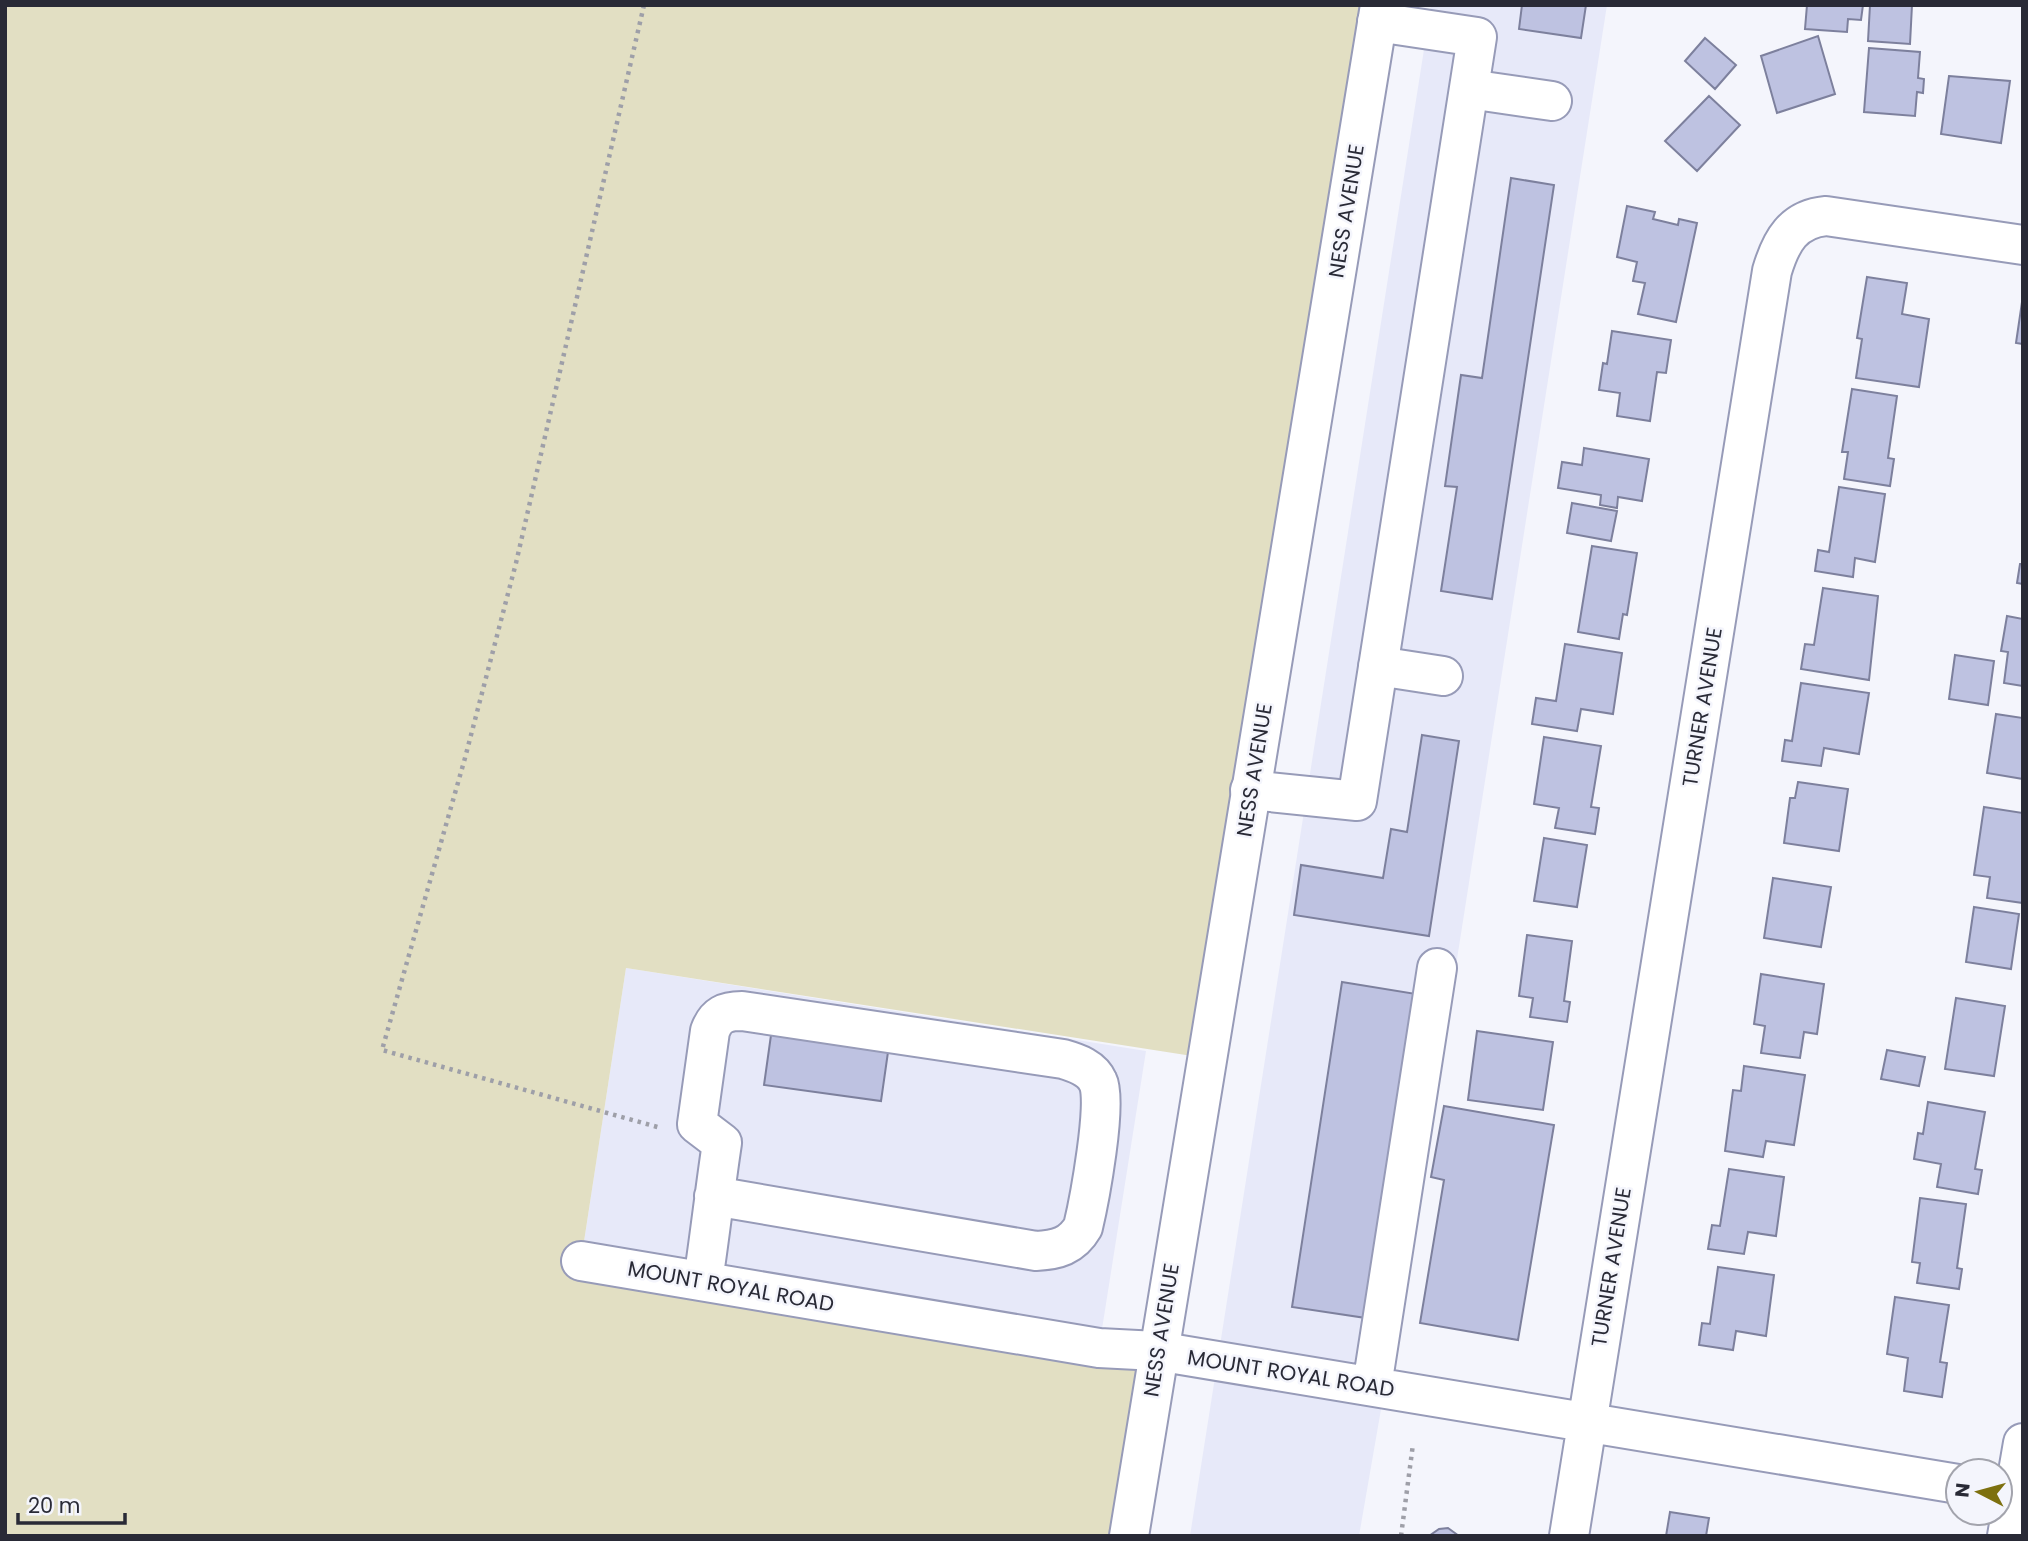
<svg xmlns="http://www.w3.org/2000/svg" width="2028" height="1541" font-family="Poppins,sans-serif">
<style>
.built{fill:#e7e9f9}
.green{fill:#e2dfc3}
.building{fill:#bec2e1;stroke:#7d809d;stroke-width:2}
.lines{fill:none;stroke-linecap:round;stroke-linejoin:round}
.minor-casing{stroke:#979bb8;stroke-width:42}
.major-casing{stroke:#979bb8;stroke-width:42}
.path{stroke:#9e9fa8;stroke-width:4.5;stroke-dasharray:3.5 5;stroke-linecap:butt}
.minor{stroke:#fff;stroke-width:38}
.major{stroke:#fff;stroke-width:38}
.labels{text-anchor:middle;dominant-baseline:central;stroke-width:5;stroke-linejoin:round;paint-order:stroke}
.street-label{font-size:21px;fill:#292a36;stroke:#f4f5fc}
</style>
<rect width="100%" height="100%" fill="#f4f5fc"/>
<path class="built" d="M1431 5H1607L1435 1099 1359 1536H1190Z
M626 968 1146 1051 1099 1348 581 1261Z"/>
<path class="green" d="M5 5H1380L1205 1058 626 968 581 1261 1157 1351 1127 1536H5Z"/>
<path class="building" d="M1522 5H1586L1581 38 1519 29Z
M1807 5H1863L1861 20 1848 19 1847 32 1805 29Z
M1870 5H1912L1910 44 1868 41Z
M1818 36 1835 94 1777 113 1761 56Z
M1705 38 1736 65 1715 89 1685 61Z
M1869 48 1920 52 1918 78 1924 79 1923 93 1917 92 1915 116 1864 112Z
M1949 76 2010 81 2001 143 1941 134Z
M1709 96 1740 125 1697 171 1665 141Z
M1511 178 1554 185 1492 599 1441 591 1457 487 1445 486 1461 375 1482 378Z
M1627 206 1655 212 1653 219 1678 225 1679 219 1697 223 1676 322 1638 314 1645 283 1633 281 1637 262 1617 257Z
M1867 277 1907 283 1902 314 1929 319 1919 387 1856 378 1862 339 1857 338Z
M2022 302H2023V344L2016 343Z
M1612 331 1671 340 1666 373 1657 372 1650 421 1617 416 1620 393 1599 390 1603 363 1607 364Z
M1852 389 1897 396 1888 458 1894 459 1890 486 1844 479 1848 452H1842Z
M1584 448 1649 459 1642 501 1618 497 1617 508 1600 505 1601 495 1558 488 1562 462 1582 465Z
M1839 487 1885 494 1875 562 1855 558 1853 577 1815 571 1818 550 1829 552Z
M1572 503 1617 511 1611 541 1567 533Z
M1592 546 1637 553 1627 615 1623 614 1619 639 1578 632Z
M2020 564H2023V584L2017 583Z
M1823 588 1878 596 1869 680 1801 669 1805 644 1814 645Z
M2007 616 2023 619V686L2004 683 2008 652 2001 651Z
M1565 644 1622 653 1613 714 1581 709 1577 731 1532 724 1536 698 1556 701Z
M1955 655 1994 661 1988 705 1949 699Z
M1801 683 1869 693 1859 754 1824 748 1821 766 1782 761 1785 740 1792 741Z
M1996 714 2023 718V779L1987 773Z
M1422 735 1459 741 1429 936 1294 915 1301 865 1383 878 1391 829 1407 832Z
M1544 737 1601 746 1591 807 1599 808 1595 834 1555 828 1559 808 1534 804Z
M1798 782 1848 789 1839 851 1784 843 1790 798H1795Z
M1984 807 2023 813V903L1987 898 1990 877 1974 875Z
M1544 838 1587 845 1577 907 1534 901Z
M1773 878 1831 887 1821 947 1764 938Z
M1974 907 2019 914 2011 969 1966 962Z
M1527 935 1572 941 1564 1001 1570 1002 1567 1022 1530 1017 1533 998 1519 996Z
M1761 974 1824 984 1817 1034 1804 1032 1800 1058 1761 1053 1765 1026 1754 1024Z
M1342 982 1416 994 1366 1318 1292 1307Z
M1956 998 2005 1006 1994 1076 1945 1069Z
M772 1028 889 1045 881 1101 764 1085Z
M1477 1031 1553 1042 1543 1110 1468 1100Z
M1887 1050 1925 1057 1919 1086 1881 1079Z
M1744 1066 1805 1075 1794 1145 1766 1141 1763 1157 1725 1151 1733 1090 1741 1091Z
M1928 1102 1985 1112 1975 1169 1982 1170 1978 1194 1937 1187 1941 1164 1914 1159 1918 1133 1923 1134Z
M1444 1106 1554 1125 1518 1340 1420 1323 1444 1180 1431 1177Z
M1729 1169 1784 1177 1776 1236 1748 1232 1744 1254 1708 1249 1712 1225 1720 1226Z
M1920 1198 1966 1204 1957 1268 1962 1269 1959 1289 1917 1283 1920 1263 1912 1262Z
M1718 1267 1774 1275 1766 1336 1736 1331 1733 1350 1699 1345 1702 1323 1710 1324Z
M1895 1297 1949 1305 1940 1362 1947 1363 1942 1397 1904 1391 1908 1358 1887 1354Z
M1670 1512 1709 1518 1706 1536H1666Z
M1448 1528 1459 1536H1429L1439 1529Z"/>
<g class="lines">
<defs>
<path id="minor" d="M1469 89 1552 101
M1378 666 1443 676
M1250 790 1357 801 1477 37 1377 22
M581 1261 1099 1348 1157 1351 1958 1484
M703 1281C710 1235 715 1189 722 1143L697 1124 710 1031C716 1015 725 1011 742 1011L1063 1059C1077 1063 1092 1068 1098 1082 1108 1101 1089 1202 1083 1227 1072 1246 1057 1250 1036 1251L714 1196
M1372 1386 1437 968
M1569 1536 1772 271C1781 241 1793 219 1826 216L2023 245
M2007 1536 2023 1443"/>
<path id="major" d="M1129 1536 1380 5"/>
</defs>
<use href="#minor" class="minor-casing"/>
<use href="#major" class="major-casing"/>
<path class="path" d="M644 5 516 563 465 758 382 1050 661 1128
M1401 1536 1413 1444"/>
<use href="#minor" class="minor"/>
<use href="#major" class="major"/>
</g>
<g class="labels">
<g class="street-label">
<text transform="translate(1346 211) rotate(-81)">NESS AVENUE</text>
<text transform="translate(1702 707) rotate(-81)">TURNER AVENUE</text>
<text transform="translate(1254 770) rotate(-81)">NESS AVENUE</text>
<text transform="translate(1611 1267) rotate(-81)">TURNER AVENUE</text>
<text transform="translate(731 1286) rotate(10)">MOUNT ROYAL ROAD</text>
<text transform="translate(1161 1330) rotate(-81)">NESS AVENUE</text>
<text transform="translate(1291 1373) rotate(9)">MOUNT ROYAL ROAD</text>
</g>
</g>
<rect width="2028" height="1541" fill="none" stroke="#292a36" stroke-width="14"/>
<g transform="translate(1979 1492) rotate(276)"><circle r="33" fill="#f4f5fc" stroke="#a3a4ad" stroke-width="2"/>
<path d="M0-5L12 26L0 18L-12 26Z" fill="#7d700f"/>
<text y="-10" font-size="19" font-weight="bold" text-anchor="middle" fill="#292a36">N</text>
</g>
<path d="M18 1513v10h107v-10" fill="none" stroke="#292a36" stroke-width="3.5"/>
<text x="28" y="1513" font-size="21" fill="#292a36" stroke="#f4f5fc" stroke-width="5" paint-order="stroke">20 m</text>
</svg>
